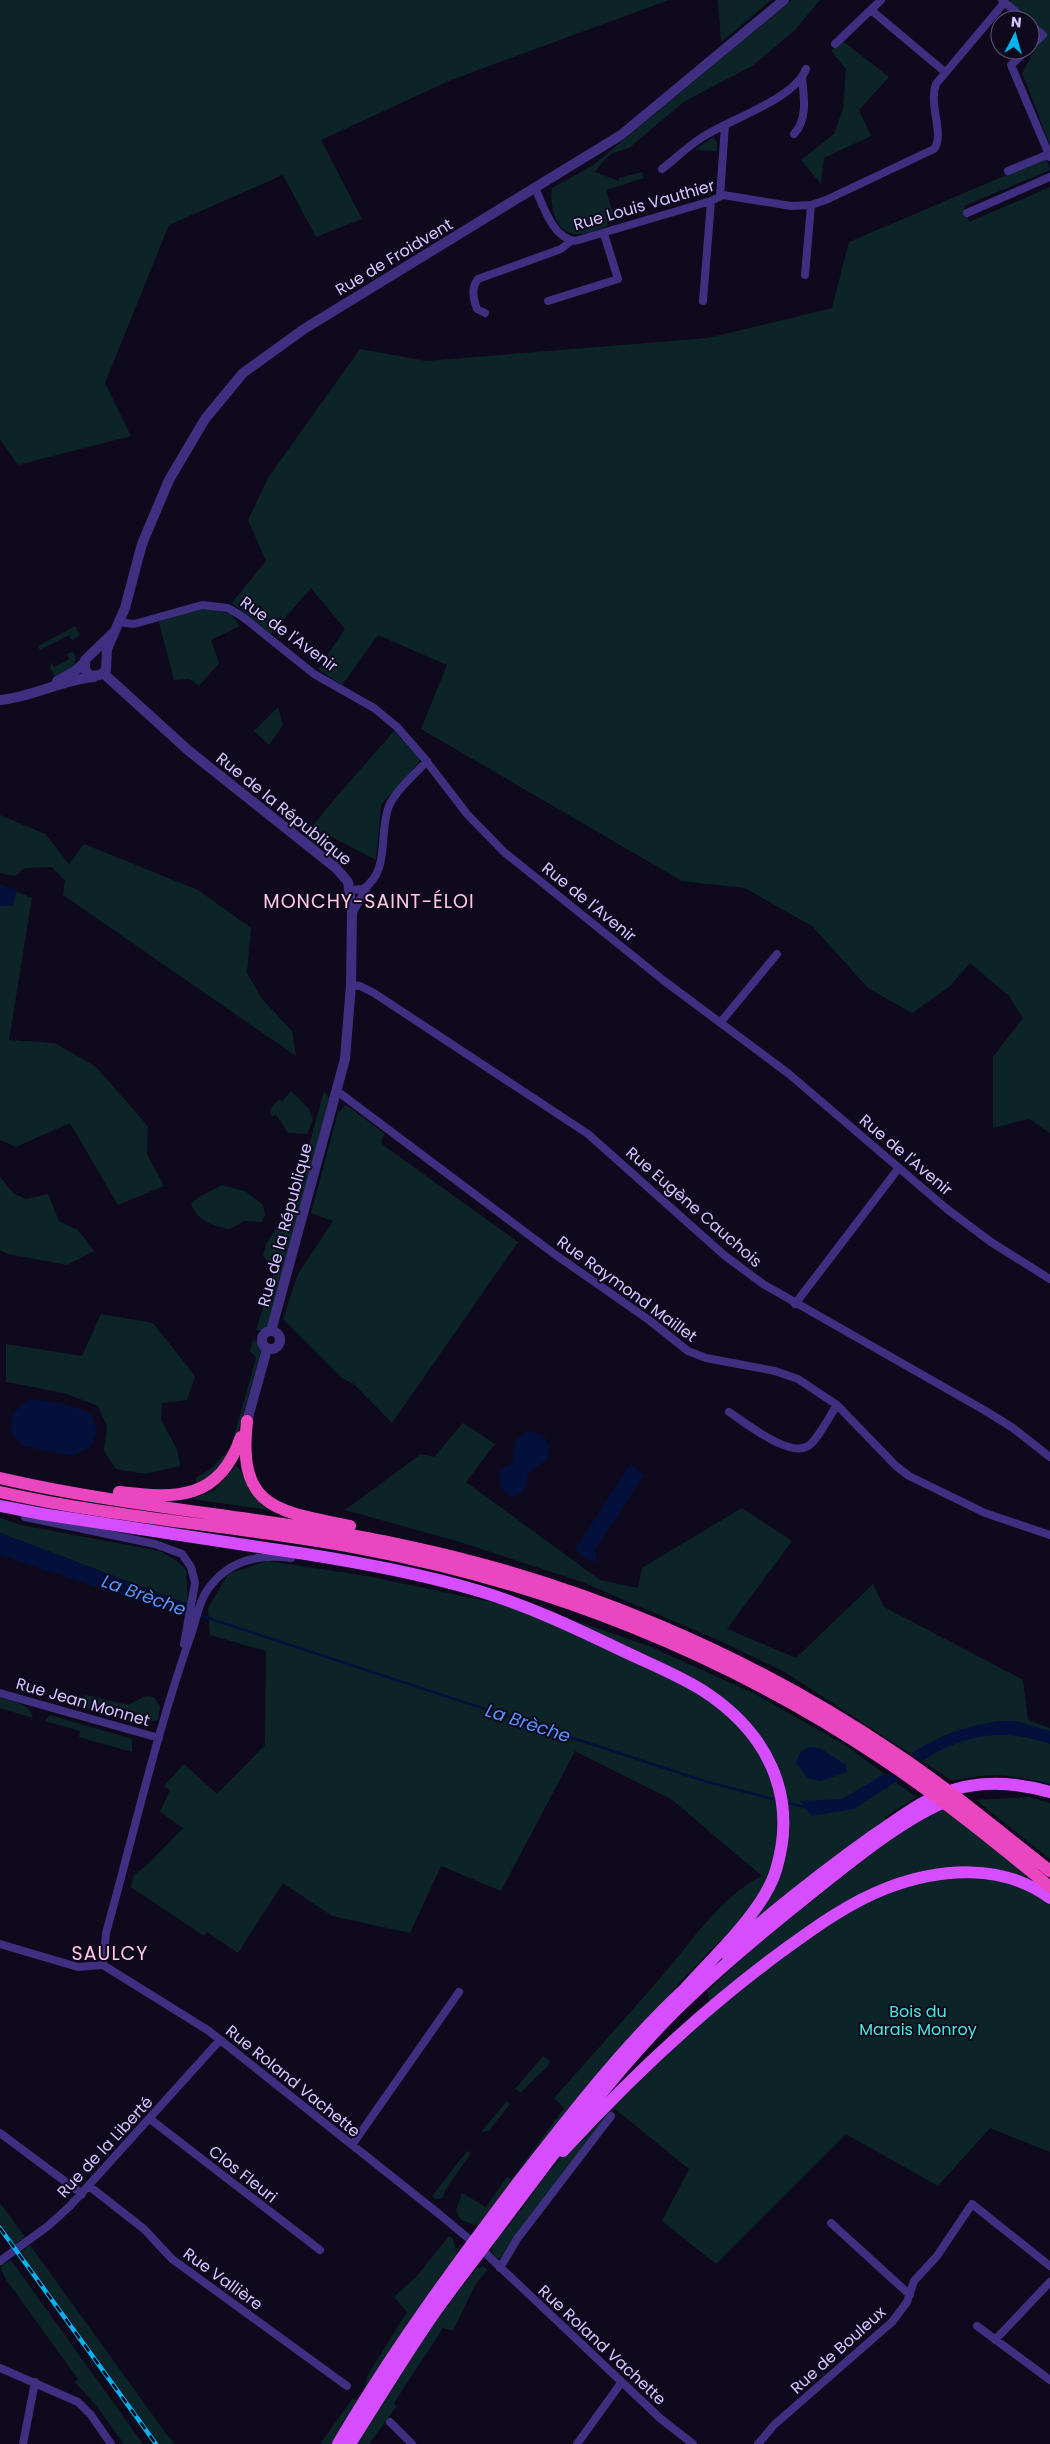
<svg xmlns="http://www.w3.org/2000/svg" width="1050" height="2444" font-family="Poppins,sans-serif">
<style>
.green{fill:#0c2427}
.water{fill:#03103b}
.lines{fill:none;stroke-linecap:round;stroke-linejoin:round}
.stream{stroke:#03103b;stroke-width:2.5}
.minor{stroke:#3e2f81;stroke-width:8}
.tertiary{stroke:#3e2f81;stroke-width:10}
.primary{stroke:#d64cff;stroke-width:12}
.trunk{stroke:#ea46c0;stroke-width:12}
.rail-casing{stroke:#00b5f0;stroke-width:4.5}
.rail{stroke:#0f091d;stroke-width:2.5;stroke-dasharray:8;stroke-linecap:butt}
.labels{text-anchor:middle;dominant-baseline:central;stroke-width:4;stroke-linejoin:round;paint-order:stroke}
.street-label{font-size:16px;fill:#d4c5ff;stroke:#0f091d}
.park-label{font-size:16px;fill:#45ebda;stroke:#0f091d}
.water-label{font-size:18px;font-style:italic;fill:#5396ff;stroke:#0f091d}
.quarter-label{font-size:19px;letter-spacing:1px;fill:#ffc7e2;stroke:#0f091d}
</style>
<rect width="100%" height="100%" fill="#0f091d"/>
<path class="green" d="M0 0H669L451 80 321 140 362 219 316 237 283 175 169 225 105 383 131 436 18 465 0 439Z
M718 0H771L721 42Z
M792 0H820L795 30 752 66 685 101 629 148 613 153 604 160 595 172 619 181V178L642 172 644 178 606 190 614 217 607 220 608 226C599 229 587 235 577 234 554 233 550 205 552 188L592 166Z
M1009 0H1050V145L1022 73 1043 35Z
M843 41 889 77 859 110 871 136 824 158 821 184 801 160 834 134 843 109 846 69 831 51Z
M713 137 717 143V151L695 150Z
M1046 158 1050 170 964 206 969 222 1050 187V1133L1029 1119 993 1128V1057L1023 1018 1009 996 970 963 950 986 912 1013 868 988 812 926 745 888 682 881 421 729 447 665 378 635 342 685 318 669 345 629 311 588 271 634 232 603 266 561 248 520 268 478 360 349 426 361 708 338 832 308 849 242Z
M204 608 231 614 240 626 211 640 219 663 199 686 189 679 174 680 158 619Z
M75 626 80 635 72 640 69 635 40 650 38 646Z
M73 652C81 666 66 671 55 676L50 668 51 662 54 667 69 659 67 654Z
M278 707 283 725 269 745 254 731Z
M394 731 419 758V762L381 805 376 860 328 835 318 848 304 838C331 801 364 766 394 731Z
M0 815 45 834 69 864 84 844 198 890 251 928 247 973 262 999 292 1031 296 1056 63 895 65 881 52 867 25 868 15 876 0 873Z
M0 885 32 898 9 1040 55 1043 96 1067 148 1126 147 1154 164 1186 118 1205 70 1123 16 1147 0 1140Z
M291 1091 309 1109 313 1120 307 1134 288 1133 276 1114 272 1117 270 1110 279 1099 282 1102Z
M324 1091 329 1098 268 1328 262 1331 256 1330 277 1263 268 1262 263 1256 266 1244 281 1221 292 1196 296 1193Z
M344 1106H348L385 1134 381 1141 383 1145 518 1242 392 1423 354 1384 342 1378 283 1319 298 1274 333 1221 311 1213 338 1113Z
M0 1177 13 1193 26 1199 48 1194 59 1221 78 1230 94 1251 67 1265 8 1254 0 1250Z
M222 1185 245 1191 263 1205 265 1214 262 1222 244 1221 230 1229C213 1226 198 1221 191 1204L199 1197Z
M101 1314 153 1323 195 1376 187 1400 162 1403 161 1420 177 1449 180 1466 145 1474 116 1469 104 1451 107 1426 98 1406 64 1393 6 1382V1344L82 1356Z
M253 1339 262 1347 233 1450 209 1478 196 1484V1478L212 1468 231 1447 256 1358 250 1351Z
M463 1423 495 1444 466 1482 600 1580 638 1588 642 1568 742 1508 792 1541 727 1629 796 1658 873 1584 884 1607 1023 1680 1028 1720 1050 1728V1784C1014 1775 990 1771 953 1781L783 1671 718 1640 582 1582 460 1542 345 1510 421 1454 434 1457Z
M236 1466 241 1471 250 1492 269 1510 192 1499 214 1491Z
M0 1518 21 1525 160 1551 177 1561 186 1570 188 1604 0 1533Z
M267 1561 367 1576 567 1618 649 1646 753 1693 845 1745 916 1797 885 1817 886 1822 741 1934 745 1915 683 1979 649 2018 480 2223 475 2225 461 2220 456 2211 462 2193 486 2207 507 2177 512 2179 564 2108 554 2098C591 2057 627 2016 663 1975 693 1940 720 1897 762 1876L671 1799 575 1751 501 1891 441 1866 410 1933 332 1916 283 1883 238 1953 207 1932 204 1936 131 1887 133 1876 149 1863 183 1828 160 1812 170 1790 164 1786 184 1764 217 1794 265 1745 266 1651 210 1635 208 1608 228 1574Z
M85 1695 128 1705 146 1696 154 1697 160 1706 158 1720 142 1723 133 1722 77 1706 78 1701Z
M0 1698C14 1702 29 1702 33 1718L0 1708Z
M50 1715 132 1739V1752L79 1737 80 1731 45 1721Z
M1028 1797 1050 1803V1859L976 1800Z
M944 1809 1026 1875 1024 1877 987 1870 870 1891 710 2003 707 1991 755 1947 893 1836Z
M952 1878H974L1017 1884 1050 1903V2152L990 2128 938 2186 846 2134 716 2264 662 2221 689 2169 615 2109 602 2117 604 2120 508 2246 502 2258H496L492 2250 495 2240 510 2225 548 2173 575 2142 712 2012 794 1947 868 1900 921 1881Z
M543 2056 550 2061 548 2066 521 2092 515 2089Z
M507 2101 510 2104 489 2131 481 2132Z
M467 2151 471 2153 446 2189 442 2198 435 2199 432 2196Z
M0 2203 25 2237 15 2245 0 2223Z
M449 2236 453 2238 457 2255 367 2388 366 2387 367 2376 407 2312 394 2297 416 2277Z
M30 2245 167 2435 175 2444H159L21 2252Z
M11 2260 143 2444H124L95 2404 75 2382 78 2379 5 2278 0 2266Z
M484 2266 487 2270 475 2285 453 2331 443 2328 394 2403 396 2407 369 2444H357L430 2329 477 2268Z
M353 2398 360 2402 334 2444H320Z"/>
<path class="water" d="M0 886 17 889 13 906H0Z
M30 1399 61 1403 91 1413 97 1431 91 1447 72 1456 22 1446 10 1430 14 1412Z
M532 1431 545 1437 550 1451 546 1460 528 1473C525 1486 527 1493 512 1498L501 1487 498 1472 513 1463 515 1440 526 1433Z
M630 1464 644 1475 595 1550 597 1562 588 1560 575 1550Z
M0 1533 188 1604 185 1616 0 1555Z
M999 1721H1016L1050 1731V1744C1015 1732 983 1731 948 1747 939 1751 930 1755 922 1762L911 1754C942 1734 962 1727 999 1721Z
M809 1747 820 1748 846 1765 847 1772 821 1781 807 1778 796 1762 801 1751Z
M888 1772 899 1780 854 1809 812 1816 800 1801 842 1799Z"/>
<g class="lines">
<path class="stream" d="M199 1615 704 1781 777 1800
M784 1802 808 1808"/>
<path class="minor" d="M1002 0 1025 20
M871 10 945 72
M1030 24 1043 35 1030 47
M835 44 881 0
M1027 50 1011 65 1050 157
M794 134C808 119 804 97 802 78
M662 169C675 159 687 147 701 138 729 119 794 100 806 69
M1008 171 1049 154
M535 188C544 207 552 237 575 241L711 201 723 195 791 206 811 205 826 200 934 149C945 134 928 104 936 84L1004 3
M720 196 725 125
M967 213 1050 177
M805 275 811 205
M548 301 618 279 604 234
M703 301 711 201
M485 313 477 309C473 298 471 288 478 279L561 249 571 241
M120 620 125 623 134 624 202 605 228 608 243 617 314 674 374 708 397 727 424 758 467 814 504 852 663 980 789 1074 947 1209 991 1242 1050 1279
M350 890 363 889C391 871 378 832 389 806 397 789 415 774 427 761
M352 914 367 887
M351 985 360 986 374 993 588 1134 724 1255 763 1284 984 1410 1013 1428 1050 1457
M720 1023 777 954
M337 1091 553 1253 649 1320 688 1351 706 1358 775 1371 798 1379 837 1405 896 1466 909 1476 985 1513 1050 1535
M795 1304 898 1169
M729 1412C746 1423 789 1458 808 1446 817 1441 830 1415 837 1405
M25 1517 155 1544 182 1554 191 1567 195 1583 184 1644
M0 1693 159 1738
M0 1944 78 1967 103 1965
M103 1965 209 2031 439 2214 481 2249 661 2419 693 2444
M103 1965 106 1933C134 1833 157 1730 192 1632 197 1616 200 1597 212 1584 232 1559 260 1554 291 1558
M150 2119 320 2250
M0 2133 82 2194
M352 2145 459 1992
M89 2186 144 2229 172 2259 347 2386
M831 2223 910 2295
M0 2261 48 2226 70 2206 220 2040
M500 2268 517 2239 611 2116
M977 2326 1050 2380
M995 2340 1050 2282
M0 2368 78 2402 91 2415 111 2444
M390 2422 412 2444
M23 2444 35 2382
M577 2444 621 2383
M758 2444 774 2425 892 2322 907 2302 914 2281 937 2256 972 2204 1050 2266"/>
<path class="tertiary" d="M113 633 85 660V670L90 676 100 675 106 670 107 649 125 608 142 544 169 480 205 419 243 373 304 329 621 135 784 0
M103 673 189 751 336 868 348 882 352 909 351 985 345 1059 271 1331
M57 681 75 671 84 663
M0 700C33 697 61 680 94 677
M262 1340a9 9 0 1 1 18 0a9 9 0 1 1-18 0Z
M247 1421 267 1349"/>
<path class="primary" d="M0 1506 42 1514C119 1526 196 1537 272 1549 342 1559 412 1571 479 1591 529 1606 575 1628 621 1650 648 1663 676 1674 702 1690 766 1731 799 1794 776 1870 764 1911 712 1958 683 1991
M725 1953C773 1911 822 1872 874 1835 900 1818 922 1799 953 1790 985 1780 1018 1783 1050 1792
M563 2151C630 2078 701 2011 781 1952 814 1928 848 1903 887 1888 940 1868 1002 1863 1050 1898
M338 2444C390 2355 451 2271 513 2189 568 2118 622 2047 688 1986
M350 2444C378 2400 405 2355 435 2312 460 2277 487 2243 513 2208 563 2141 613 2074 672 2014 716 1970 765 1930 814 1891 853 1860 906 1816 952 1799"/>
<path class="trunk" d="M247 1421C237 1509 277 1511 350 1526
M0 1478C134 1509 273 1517 407 1546 581 1583 748 1654 895 1753 949 1789 999 1831 1050 1871
M0 1492C119 1519 243 1526 363 1549 547 1583 725 1654 881 1758 940 1797 995 1842 1050 1887
M119 1492C178 1499 219 1500 241 1437"/>
<defs>
<path id="rail" d="M0 2228 156 2444"/>
</defs>
<use href="#rail" class="rail-casing"/>
<use href="#rail" class="rail"/>
</g>
<g class="labels">
<g class="street-label">
<text transform="translate(644 205) rotate(-16)">Rue Louis Vauthier</text>
<text transform="translate(394 257) rotate(-31)">Rue de Froidvent</text>
<text transform="translate(289 634) rotate(36)">Rue de l'Avenir</text>
<text transform="translate(284 809) rotate(39)">Rue de la République</text>
<text transform="translate(589 902) rotate(39)">Rue de l'Avenir</text>
<text transform="translate(906 1155) rotate(40)">Rue de l'Avenir</text>
<text transform="translate(694 1207) rotate(41)">Rue Eugène Cauchois</text>
<text transform="translate(285 1225) rotate(-75)">Rue de la République</text>
<text transform="translate(627 1289) rotate(36)">Rue Raymond Maillet</text>
<text transform="translate(83 1702) rotate(16)">Rue Jean Monnet</text>
<text transform="translate(293 2081) rotate(39)">Rue Roland Vachette</text>
<text transform="translate(105 2147) rotate(-47)">Rue de la Liberté</text>
<text transform="translate(243 2174) rotate(38)">Clos Fleuri</text>
<text transform="translate(223 2279) rotate(36)">Rue Vallière</text>
<text transform="translate(602 2345) rotate(43)">Rue Roland Vachette</text>
<text transform="translate(838 2350) rotate(-42)">Rue de Bouleux</text>
</g>
<g class="park-label">
<text x="918" y="2011">Bois du<tspan x="918" dy="18">Marais Monroy</tspan></text>
</g>
<g class="water-label">
<text transform="translate(144 1595) rotate(20)">La Brèche</text>
<text transform="translate(528 1723) rotate(18)">La Brèche</text>
</g>
<g class="quarter-label">
<text x="369" y="901">MONCHY-SAINT-ÉLOI</text>
<text x="110" y="1953">SAULCY</text>
</g>
</g>
<g transform="translate(1015 35) rotate(6)"><circle r="24" fill="#0f091d" stroke="#5e5477"/>
<path d="M0-4L9 19L0 12L-9 19Z" fill="#00b5f0"/>
<text y="-8" font-size="14" font-weight="bold" text-anchor="middle" fill="#d4c5ff">N</text>
</g>
</svg>
